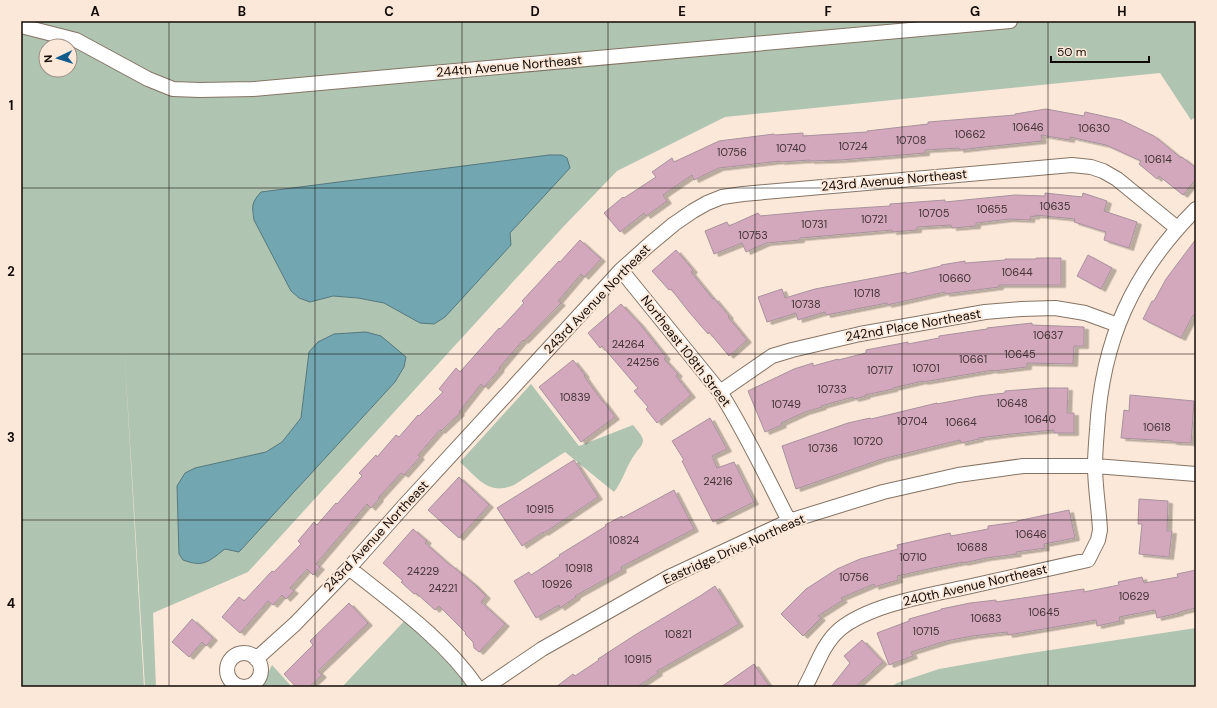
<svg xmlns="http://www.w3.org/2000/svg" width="1217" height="708" font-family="'DM Sans',sans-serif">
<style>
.green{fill:#afc4b1;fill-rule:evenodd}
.water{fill:#72a7b1;stroke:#55787e}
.building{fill:#d3a8bd;stroke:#a8929d;filter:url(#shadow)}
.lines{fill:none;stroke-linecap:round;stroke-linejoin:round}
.minor-casing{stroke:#857465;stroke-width:16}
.minor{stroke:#fff;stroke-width:14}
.grid{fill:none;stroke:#110a06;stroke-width:1;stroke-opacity:0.55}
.labels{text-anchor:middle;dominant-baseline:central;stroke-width:4;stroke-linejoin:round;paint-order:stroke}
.number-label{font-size:11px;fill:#423234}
.street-label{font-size:13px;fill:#110a06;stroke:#fce8d8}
.neatline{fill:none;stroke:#110a06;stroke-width:1.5}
.grid-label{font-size:13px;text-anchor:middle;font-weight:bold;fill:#110a06}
</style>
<defs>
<filter id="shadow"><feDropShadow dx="4.5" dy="2.5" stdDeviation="0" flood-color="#0004"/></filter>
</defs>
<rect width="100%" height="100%" fill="#fce8d8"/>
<path class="green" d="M21 21H1196V117L1191 120 1160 73 725 117 617 171 564 226 248 572 153 613 156 687H145L124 345 144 687H21ZM46 46H70V70H46Z
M531 384 579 446 633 425C636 429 642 435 643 440 643 446 638 449 635 454 626 466 623 481 614 492L565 452 514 485C488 496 478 478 460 462Z
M409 616 472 687H342Z
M1196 628V687H891L897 683 939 669 1024 654Z
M272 665 292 687H261Z"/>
<path class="water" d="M549 155H562L567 158 570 168 510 233 511 245 445 317 434 324 420 323 384 303 358 298 333 296 310 302 299 298 291 291 254 220C252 206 251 203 261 192Z
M366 332 381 336 406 357 404 367 395 382 239 552 225 549C209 561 204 568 183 560L179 554 177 486 185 473 195 468 266 452 282 442 301 418 309 352 318 342 334 334Z"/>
<path class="building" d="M1046 109 1084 116 1085 112 1121 120 1154 136 1181 158 1182 157 1196 168V179L1183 195 1159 176 1157 179 1139 164 1141 161 1106 145 1070 137V140L1041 135 1042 141 984 147 959 150V148L925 150V153L841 160 810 161V160L780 162V161L719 168 694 180 692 175 663 195 667 201 646 216 644 213 620 232 604 213 623 197 624 198 656 177 652 172 672 158 674 162 719 141 774 134 775 135 803 133V136L867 132V131L928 124V122L1015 115V114Z
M1045 193 1082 197 1083 193 1107 201 1104 211 1137 222 1129 248 1104 240 1106 232 1074 222 1075 219 1035 215V217L1031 216 1030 220 1009 219 976 223V226L952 228 951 225 917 227V230L892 232V230L800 238V240L766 243 746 252 742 243 714 254 705 231 727 222 729 226 758 213 760 216 825 210 890 206V204L945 200V202L1015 195 1045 196Z
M1196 239V317L1193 315 1181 338 1143 319 1152 301H1154L1166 279Z
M580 240 601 259 584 277 581 274 558 301 561 303 524 341 523 340 499 368 500 369 484 387 481 384 459 412 460 413 441 431 440 430 418 455 420 457 404 475 401 473 378 498 379 499 371 508 367 504 316 564 320 567 313 575 307 569 290 588 294 591 286 599 282 595 273 605 268 601 240 633 222 617 239 597 244 601 272 571 274 572 301 544 298 541 314 522 317 525 336 503 337 504 362 476 359 473 376 455 377 457 396 435 399 437 418 415 419 416 443 392 439 389 456 368 460 372 499 328 500 329 524 303 522 301 559 261 560 262Z
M676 250 693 270 691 272 713 299 714 298 729 316 728 317 747 340 729 356 709 332 708 334 689 312 671 289 669 290 652 271Z
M1088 255 1112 268 1101 289 1077 276Z
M1036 258H1061V285H999V287L945 294V292L887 305V303L826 315 825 312 798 320 796 313 767 322 758 297 782 289 785 298 815 289 906 272V274L941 266V265L965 261V263L1005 260V259H1036Z
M621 304 639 323 666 357 664 359 678 374 676 376 691 395 657 423 646 409 648 407 634 391 638 388 602 346 600 348 588 333Z
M1032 323V325L1084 327V346H1074L1073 364 1027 363V367L993 371V370L923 382V381L893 388V389L865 395 866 396 854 399 853 397 821 406 822 407 805 412 781 423 782 425 765 432 748 391 794 369 813 363V366L838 359V360L866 353V350L908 342V344L939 338V336L987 329V328Z
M573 360 585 375 584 376 602 401H603L615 417 581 442 539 387Z
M1043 388H1068L1067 413H1074V433H1054V430L1011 434 979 438V439L961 443 960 440 882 459 796 489 782 446 848 423 870 418 871 419 937 403V404L979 396 1005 393V391Z
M1130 395 1194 401 1191 443 1172 442V441L1121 438 1124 410 1129 411Z
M710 418 727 449 712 456 717 468 734 462 754 502 713 522 682 461 684 460 672 441Z
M574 460 598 497 544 533 543 532 522 546 497 508Z
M459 477 489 505 459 538 428 510Z
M674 490 694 529 621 567 622 570 575 596 576 597 560 608 559 605 536 618 514 581 529 572 531 575 560 556 559 555 606 526 605 525 622 516V518Z
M1139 499 1168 501 1167 531H1172L1169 557 1139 554 1142 524H1138Z
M1069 510 1075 538 1044 544 1045 548 1016 552 1017 554 986 558 963 563V562L933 568 897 576 898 580 874 587V584L841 598 843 600 818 616 821 618 803 636 781 614 806 589 837 569 860 559 898 549 897 545 950 533 951 536 988 529V526L1017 522V521Z
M413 529 427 541 425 543 451 566V565L474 584 486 596 481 602 505 624 479 652 474 648 473 642 465 634 466 633 439 606 435 610 416 593 414 594 401 582 403 581 383 563Z
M1196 570V608L1179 612V613L1157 618 1155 610 1119 617 1120 621 1097 626 1096 620 1008 635 1007 632 972 636 946 641 911 652 913 656 889 665 877 633 909 621V619L941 610V609L970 603 996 600V602L1084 589V592L1119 585 1118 582 1142 577 1144 583 1178 577 1177 574Z
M715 586 739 624 724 633 657 671 658 673 637 687H556L573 674 575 676 599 660 598 659 635 635 700 596Z
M349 603 368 623 318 671 322 675 309 687H296L284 674 313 645 310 641Z
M192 619 213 638 206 646 202 642 189 657 172 642Z
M862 640 883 662 855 687H831L850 663 844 656Z
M754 664 770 687H721Z"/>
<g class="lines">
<defs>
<path id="minor" d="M21 26 76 40 148 79 173 89 200 90 253 89 1010 21
M621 270 720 392C746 433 767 478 789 521
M720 392 772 356 792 350 860 334 985 312 1021 309 1055 308 1085 313 1118 325
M349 568C394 604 444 639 477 687
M227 670a17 17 0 1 1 34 0a17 17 0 1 1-34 0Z
M256 659 295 624 349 568 404 506 621 270 650 244 674 224 693 211 707 203 722 197 743 194 1072 165 1091 167 1103 171 1117 179 1177 228
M486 687 542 649 669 577 789 521 883 492 958 475 1023 466H1095L1196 474
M805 687C816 668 822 645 839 630 868 605 929 595 967 587 1007 578 1047 569 1088 560L1098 540 1100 530C1099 509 1095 487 1095 466 1095 454 1096 442 1097 430 1102 340 1133 272 1196 209"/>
</defs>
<use href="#minor" class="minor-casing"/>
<use href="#minor" class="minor"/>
</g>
<path class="grid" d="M169 21V687M315 21V687M462 21V687M608 21V687M755 21V687M902 21V687M1048 21V687M21 188H1196M21 354H1196M21 520H1196"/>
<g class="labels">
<g class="number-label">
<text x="1028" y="127">10646</text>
<text x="1094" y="128">10630</text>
<text x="970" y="134">10662</text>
<text x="911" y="140">10708</text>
<text x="853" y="146">10724</text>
<text x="791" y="148">10740</text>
<text x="732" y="152">10756</text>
<text x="1158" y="159">10614</text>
<text x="1055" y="206">10635</text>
<text x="992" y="209">10655</text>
<text x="934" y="213">10705</text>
<text x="874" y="219">10721</text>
<text x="814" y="224">10731</text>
<text x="753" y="235">10753</text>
<text x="1017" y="272">10644</text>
<text x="955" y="278">10660</text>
<text x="867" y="293">10718</text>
<text x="806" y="304">10738</text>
<text x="1048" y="335">10637</text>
<text x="628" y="344">24264</text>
<text x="1020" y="354">10645</text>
<text x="973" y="359">10661</text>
<text x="643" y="362">24256</text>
<text x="926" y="368">10701</text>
<text x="880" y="370">10717</text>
<text x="832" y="389">10733</text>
<text x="575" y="397">10839</text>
<text x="1012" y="403">10648</text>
<text x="786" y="404">10749</text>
<text x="1040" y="419">10640</text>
<text x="912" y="421">10704</text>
<text x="961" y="422">10664</text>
<text x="1157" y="427">10618</text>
<text x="868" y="441">10720</text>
<text x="823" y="448">10736</text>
<text x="718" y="481">24216</text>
<text x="540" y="509">10915</text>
<text x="1031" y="534">10646</text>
<text x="624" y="540">10824</text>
<text x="972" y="547">10688</text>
<text x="913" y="557">10710</text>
<text x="579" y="568">10918</text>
<text x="423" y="571">24229</text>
<text x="854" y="577">10756</text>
<text x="557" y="584">10926</text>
<text x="443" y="588">24221</text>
<text x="1134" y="596">10629</text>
<text x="1044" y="612">10645</text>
<text x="986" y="618">10683</text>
<text x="926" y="631">10715</text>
<text x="678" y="634">10821</text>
<text x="638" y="659">10915</text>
</g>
<g class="street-label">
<text transform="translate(509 66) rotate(-5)">244th Avenue Northeast</text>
<text transform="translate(894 180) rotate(-5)">243rd Avenue Northeast</text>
<text transform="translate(597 299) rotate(-46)">243rd Avenue Northeast</text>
<text transform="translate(913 325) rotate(-10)">242nd Place Northeast</text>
<text transform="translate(686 351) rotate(52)">Northeast 108th Street</text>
<text transform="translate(376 536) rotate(-47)">243rd Avenue Northeast</text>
<text transform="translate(734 549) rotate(-24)">Eastridge Drive Northeast</text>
<text transform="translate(975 585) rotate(-13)">240th Avenue Northeast</text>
</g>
</g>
<rect width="1217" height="708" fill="none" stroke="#fce8d8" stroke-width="44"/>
<g transform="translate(58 58) rotate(266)"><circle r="19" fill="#fce8d8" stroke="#9e8f84"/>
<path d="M0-3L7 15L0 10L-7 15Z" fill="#115a8e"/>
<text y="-6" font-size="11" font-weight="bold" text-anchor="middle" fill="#110a06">N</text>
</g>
<path d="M1051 56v6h98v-6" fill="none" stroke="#110a06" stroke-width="2"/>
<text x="1057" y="56" font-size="12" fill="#110a06" stroke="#fce8d8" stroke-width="3" paint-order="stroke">50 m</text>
<rect x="22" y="22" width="1173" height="664" class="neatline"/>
<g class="grid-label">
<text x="95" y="16">A</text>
<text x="242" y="16">B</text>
<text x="389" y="16">C</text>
<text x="535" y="16">D</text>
<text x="682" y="16">E</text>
<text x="828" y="16">F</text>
<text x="975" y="16">G</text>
<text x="1122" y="16">H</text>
<text x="11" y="110">1</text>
<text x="11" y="276">2</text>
<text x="11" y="442">3</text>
<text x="11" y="608">4</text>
</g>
</svg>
